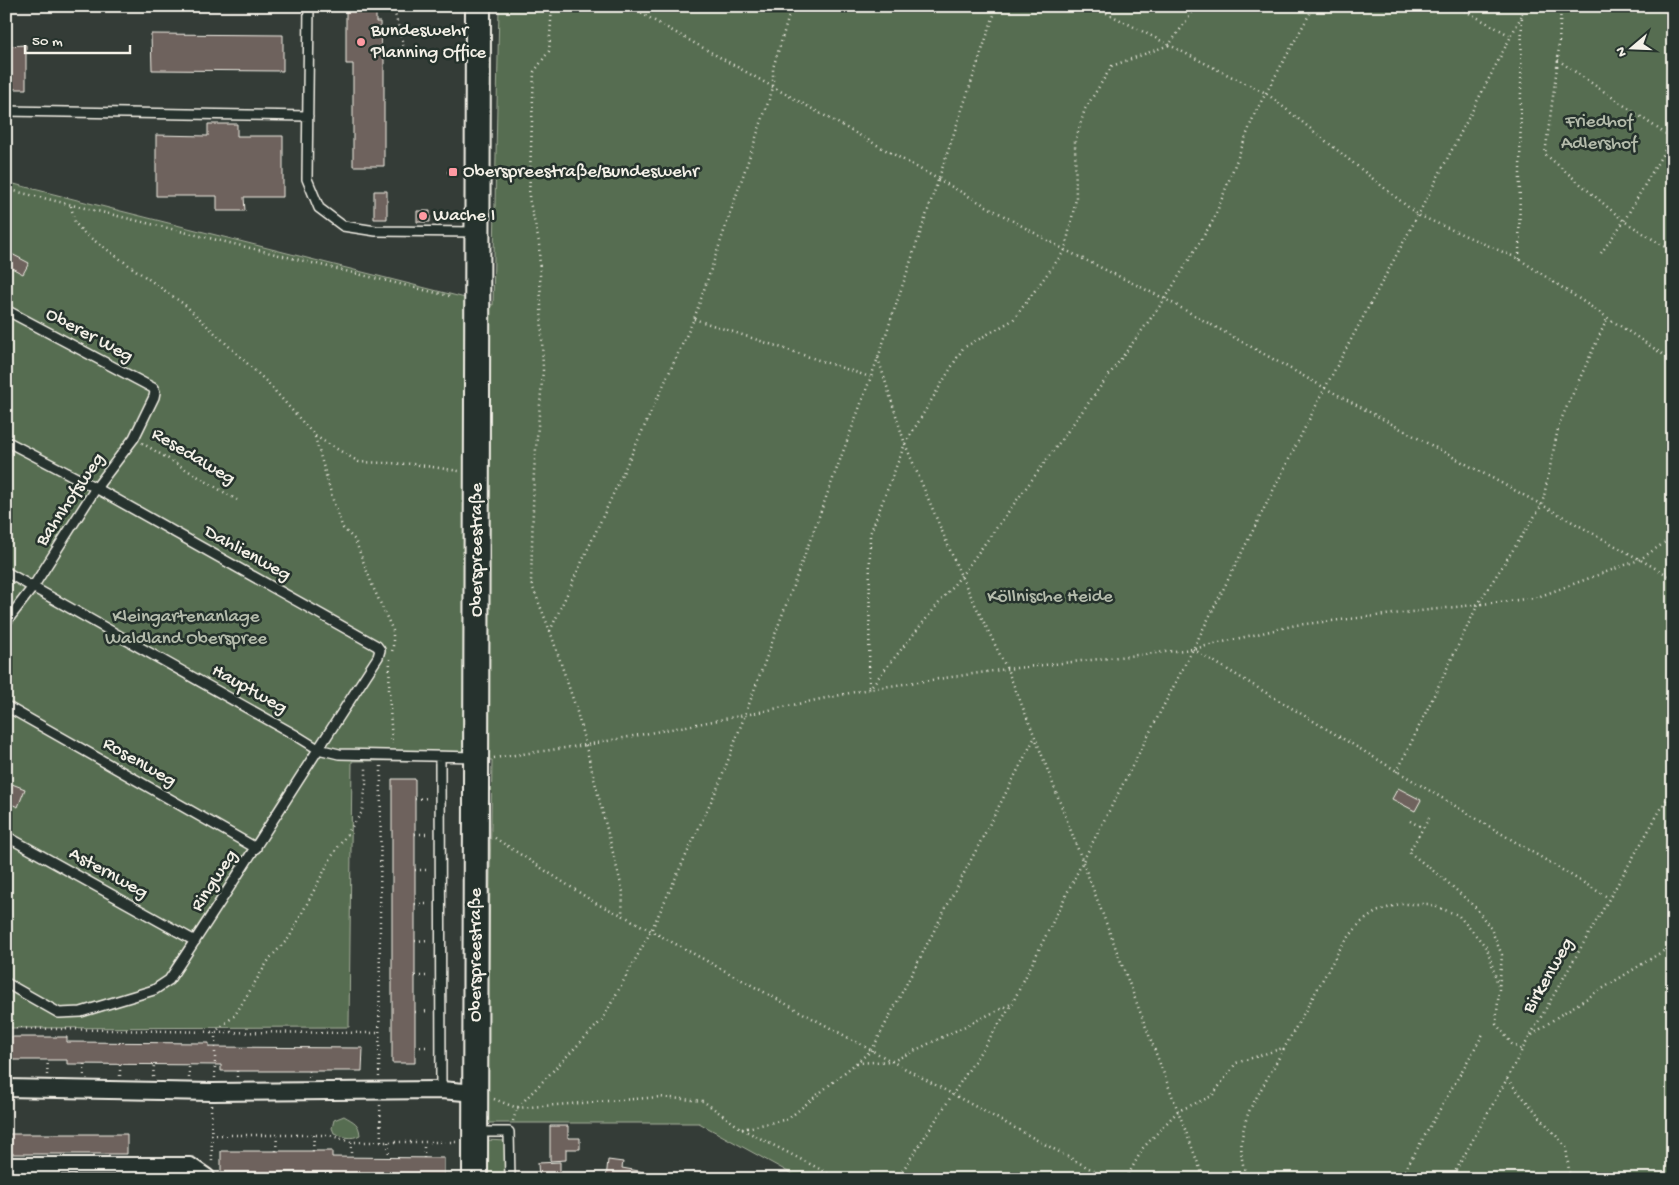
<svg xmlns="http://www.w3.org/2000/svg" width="1679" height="1185" font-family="'Gochi Hand',sans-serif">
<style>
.green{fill:#576d51;stroke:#a6af9c}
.building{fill:#6e625d;stroke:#f4f1e8}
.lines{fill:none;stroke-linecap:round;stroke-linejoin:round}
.service-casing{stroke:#f4f1e8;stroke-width:12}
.minor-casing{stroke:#f4f1e8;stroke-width:20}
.secondary-casing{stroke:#f4f1e8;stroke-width:28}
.path{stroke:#f4f1e8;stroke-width:2.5;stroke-dasharray:1 4;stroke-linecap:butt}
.service{stroke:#26332d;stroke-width:9}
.minor{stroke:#26332d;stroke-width:16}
.secondary{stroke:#26332d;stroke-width:24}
.poi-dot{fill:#ff9aa2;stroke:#26332d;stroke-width:2}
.labels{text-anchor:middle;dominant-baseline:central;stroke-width:5;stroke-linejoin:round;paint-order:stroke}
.poi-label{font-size:19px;fill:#f4f1e8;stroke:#26332d;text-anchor:start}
.park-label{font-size:19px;fill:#b5bcac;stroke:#26332d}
.street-label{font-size:19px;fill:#f4f1e8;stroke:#26332d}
</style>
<rect width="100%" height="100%" fill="#343c37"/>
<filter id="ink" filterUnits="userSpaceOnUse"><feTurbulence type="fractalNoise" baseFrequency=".02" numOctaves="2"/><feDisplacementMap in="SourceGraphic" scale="10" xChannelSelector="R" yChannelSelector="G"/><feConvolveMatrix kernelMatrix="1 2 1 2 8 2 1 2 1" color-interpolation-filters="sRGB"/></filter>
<g filter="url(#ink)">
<path class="green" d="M499 6H1673V1179H801L699 1123H486L492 760 352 761 349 1027 6 1028V182L493 305Z
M344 1116C354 1122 359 1123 360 1135 351 1140 343 1137 334 1133L332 1128 334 1120Z
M486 1140 506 1141V1179H486Z"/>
<path class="building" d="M346 6H376V22H380L381 52H384V166H353V64H346Z
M151 34 283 35V71L152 70Z
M26 45V89H6V46Z
M208 124H237V136H283V197H244L245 211H217V196H156V135L208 136Z
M374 191H387V219H374Z
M417 211H430V222H417Z
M6 251 29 263 23 274 6 265Z
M392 779H415V1063H392Z
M12 784 25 789 18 807 6 802V798Z
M1398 788 1421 800 1415 811 1392 799Z
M6 1037H67V1042L209 1043V1047L363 1048 362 1071H221V1065L67 1064V1060H6Z
M550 1126H568V1138H580V1149H566V1160L550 1161Z
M6 1134H127V1154H6Z
M221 1151H332V1157L444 1158V1179L332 1178V1172H221Z
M608 1160 623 1162 622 1168 650 1173 649 1179H606Z
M560 1162V1178L539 1179 538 1163Z"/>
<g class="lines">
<defs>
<path id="service" d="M309 6 307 179 319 208 343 226 376 231 477 232
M6 111 308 116
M6 310 153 388 155 392 154 397 134 438 96 488 33 587 6 622
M6 441 96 488 377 646 380 650 378 657C308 764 240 873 169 980L154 990 81 1012 59 1013 6 983
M6 572 297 736 318 749 339 754 476 757
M6 706 256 848
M440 757 441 1090
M6 836 195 941
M476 1132H509L510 1179"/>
<path id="minor" d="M6 1088 212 1092 441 1090 476 1093
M6 1166H190L206 1177V1179"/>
<path id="secondary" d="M475 1179 478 6"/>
</defs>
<use href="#service" class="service-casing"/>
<use href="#minor" class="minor-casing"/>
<use href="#secondary" class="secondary-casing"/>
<path class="path" d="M393 6 406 56
M552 6 549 51 534 72 529 198 539 242 543 370 534 471 531 583 550 631 576 708 623 892 622 915
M628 6 1065 250 1165 299 1325 388 1542 505 1673 578
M1093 6 1224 73 1266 93 1418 215 1519 259 1673 361
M1456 6 1511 36
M1561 6 1558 60 1545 154 1624 221 1673 252
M1667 6 1673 10
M1558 60 1673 139
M447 172H453
M6 189 449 296
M71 206 75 223 85 234 185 305 267 382 315 436 359 462 413 464 459 471
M1601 253 1624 221 1673 136
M1519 259 1522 6
M694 319 870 377
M878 358 905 444 961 576 1007 669 1035 737 1204 1179
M315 437 335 507 343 528 355 540 373 587 393 631V646L392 652
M142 443 237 500
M6 593 15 591
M550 631 694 319 773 88V68L792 6
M1193 649 1609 898
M390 659 389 690 392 744
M869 687 870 534 905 444 963 348 1013 320 1065 250 1076 199 1075 142 1085 109 1112 66 1169 45 1197 6
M869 689 961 576 1165 299 1214 219 1255 113 1314 6
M494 758 586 745 745 715 869 689 1007 669 1193 649 1296 625 1535 598 1639 560 1673 537
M1397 772 1478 604 1542 505 1559 424 1607 319
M415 799 430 798
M1429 818 1409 852 1445 880 1476 908 1491 929 1502 955 1496 1024 1512 1044 1522 1050
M1410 821 1423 828
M415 834H430
M495 838 597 904 622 915 1109 1179
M415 870H430
M415 904H430
M415 941 430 940
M415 976H430
M415 1012 429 1011
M6 1028 215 1032 380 1033
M1532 1035 1560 1015 1673 945
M415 1047H429
M120 1065V1076
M857 1067 856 1063 893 1061 1011 1004
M237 1071V1079
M309 1071V1078
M12 1074V1060
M47 1075 48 1060
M84 1075V1064
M153 1077 154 1065
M379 1077 381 765
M189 1078V1065
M215 1078V1032L235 1015 270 958 289 938 332 856 362 812 366 784V766
M1507 1079 1566 1147 1570 1179
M494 1099 517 1108 660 1097 703 1101 742 1129 839 1179
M211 1105 212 1162
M380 1105 381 1142
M513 1121 517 1108 602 1020 651 931 720 782 878 358 997 6
M742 1129 788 1119 872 1050 1035 737
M211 1135H329L351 1142H458
M351 1142V1157
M388 1142 389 1157
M276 1151 277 1135
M313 1151 314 1135
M424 1158V1143
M897 1179 1012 1004 1082 863 1193 649 1325 388 1418 215 1522 15
M1126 1179 1143 1148 1178 1111 1212 1096 1236 1063 1283 1048
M1248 1179C1237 1156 1241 1131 1250 1109L1341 947 1360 923 1376 912 1399 904H1429L1458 915 1487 948 1499 988
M1400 1179 1483 1034
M1451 1179 1507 1079 1522 1050 1673 788"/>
<use href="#service" class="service"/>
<use href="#minor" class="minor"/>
<use href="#secondary" class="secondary"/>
</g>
</g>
<g class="poi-dot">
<circle cx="361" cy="42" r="5"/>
<rect x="448" y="167" width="10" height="10" rx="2.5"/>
<circle cx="423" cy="216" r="5"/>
</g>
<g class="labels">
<g class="poi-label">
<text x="371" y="31">Bundeswehr<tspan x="371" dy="22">Planning Office</tspan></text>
<text x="463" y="172">Oberspreestraße/Bundeswehr</text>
<text x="433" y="216">Wache I</text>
</g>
<g class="park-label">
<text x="1599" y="122">Friedhof<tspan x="1599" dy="22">Adlershof</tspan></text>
<text x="1050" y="597">Köllnische Heide</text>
<text x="186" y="617">Kleingartenanlage<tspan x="186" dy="22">Waldland Oberspree</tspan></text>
</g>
<g class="street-label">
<text transform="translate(89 336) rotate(28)">Oberer Weg</text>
<text transform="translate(193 457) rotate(31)">Resedaweg</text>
<text transform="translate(71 500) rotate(-56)">Bahnhofsweg</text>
<text transform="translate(477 550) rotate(-90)">Oberspreestraße</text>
<text transform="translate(247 554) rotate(29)">Dahlienweg</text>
<text transform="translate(249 690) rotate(29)">Hauptweg</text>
<text transform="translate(139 763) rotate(30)">Rosenweg</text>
<text transform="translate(108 874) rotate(29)">Asternweg</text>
<text transform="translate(215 881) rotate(-57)">Ringweg</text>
<text transform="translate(476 955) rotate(-90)">Oberspreestraße</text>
<text transform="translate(1549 976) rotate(-60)">Birkenweg</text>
</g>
</g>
<rect width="1679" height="1185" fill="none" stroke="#26332d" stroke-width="25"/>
<rect x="12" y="12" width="1654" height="1160" fill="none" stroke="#f4f1e8" stroke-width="2" filter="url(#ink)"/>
<g transform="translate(1632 48) rotate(251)" stroke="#26332d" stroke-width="4" paint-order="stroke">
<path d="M0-4L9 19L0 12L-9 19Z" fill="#f4f1e8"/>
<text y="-8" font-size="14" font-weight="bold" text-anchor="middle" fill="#f4f1e8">N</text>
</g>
<path d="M25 45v8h105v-8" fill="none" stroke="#f4f1e8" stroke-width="2.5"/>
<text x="32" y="45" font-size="15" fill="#f4f1e8" stroke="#26332d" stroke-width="4" paint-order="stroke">50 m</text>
</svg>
